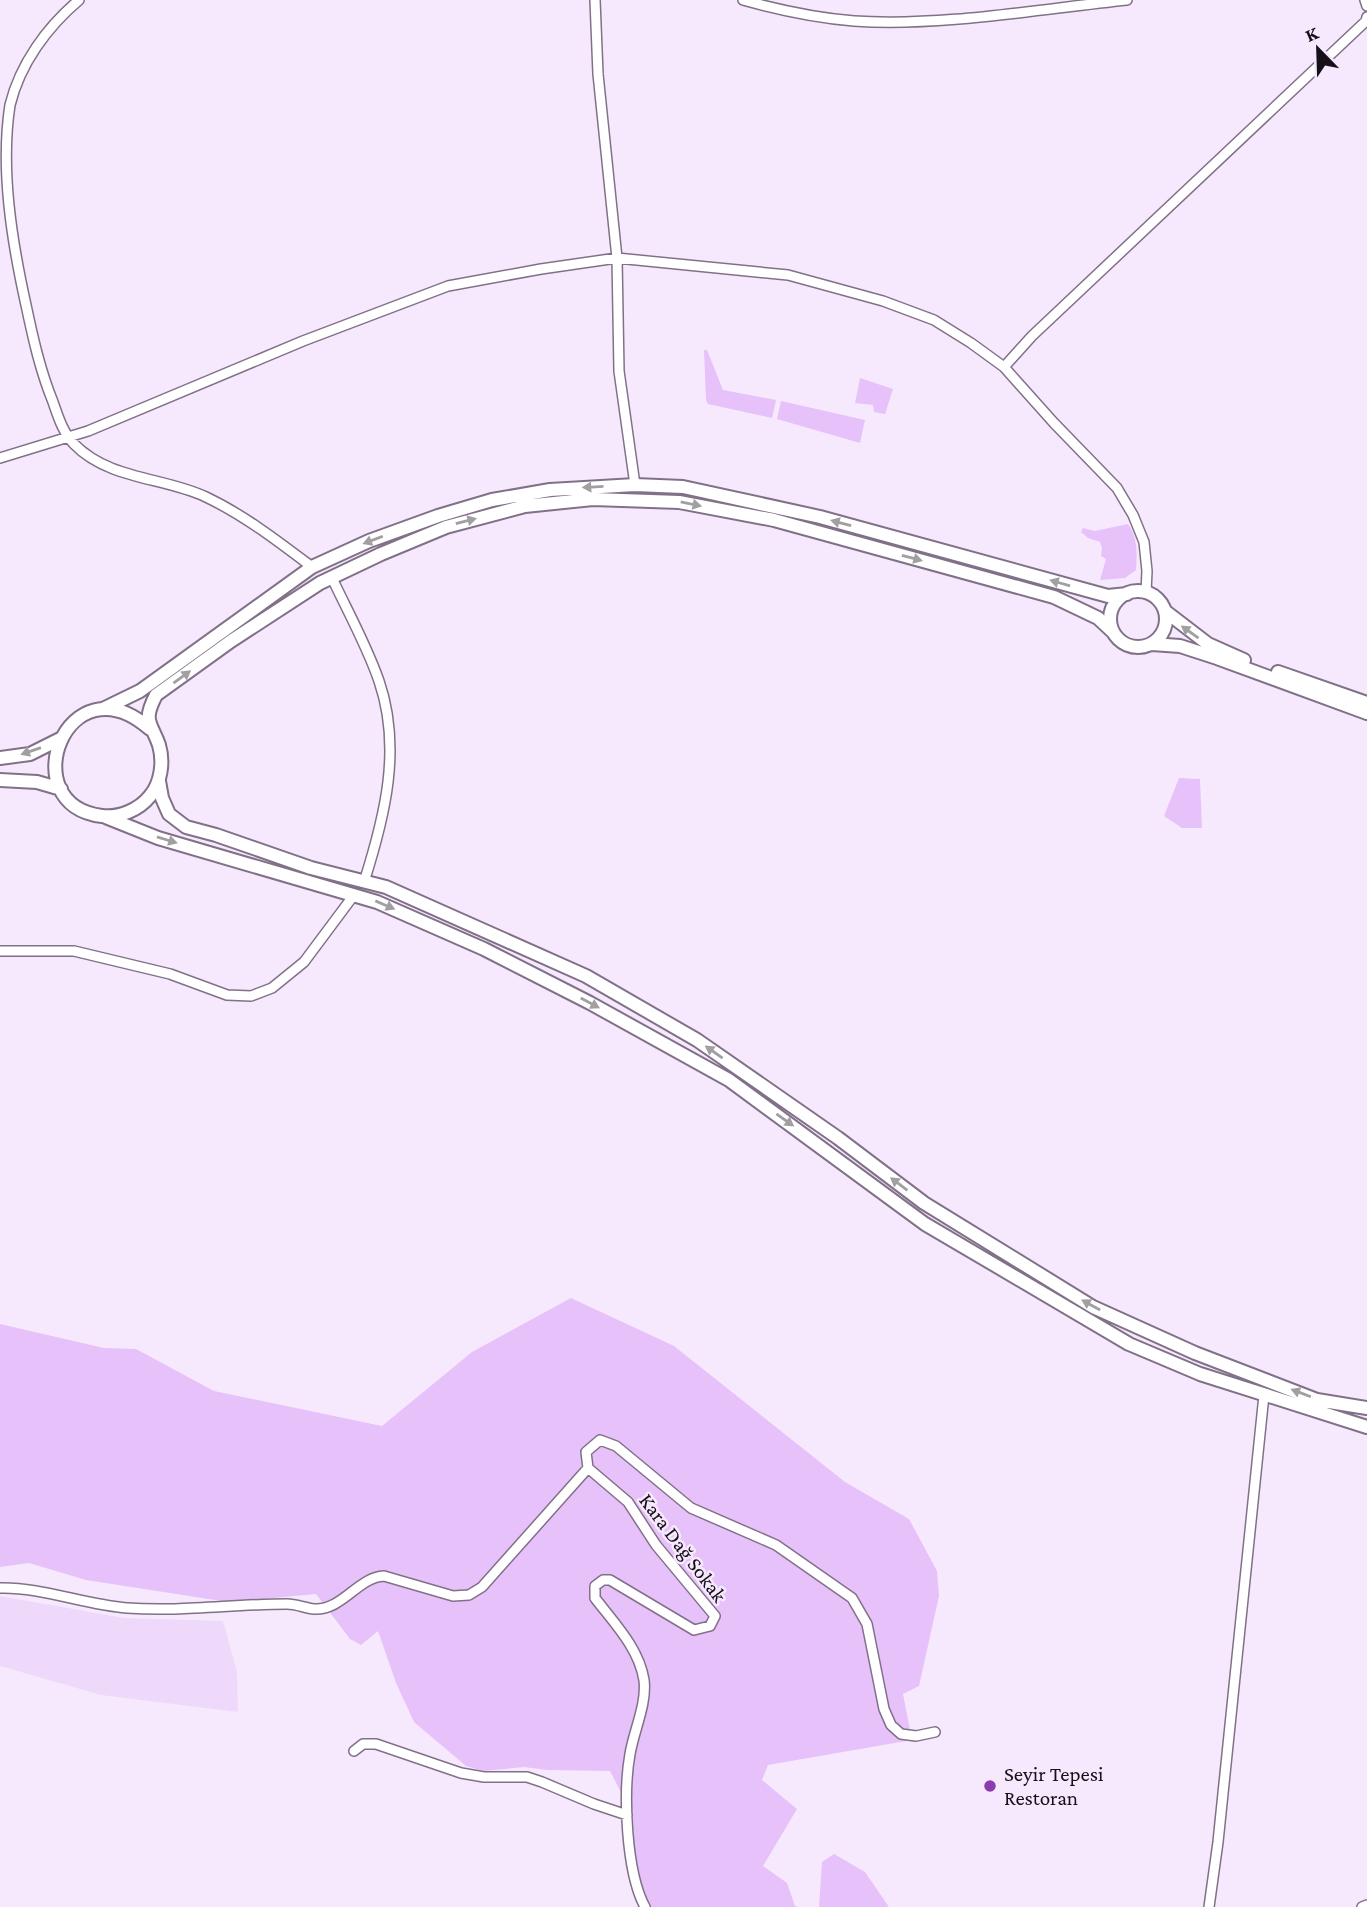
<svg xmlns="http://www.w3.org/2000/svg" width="1367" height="1907" font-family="'Crimson Pro',serif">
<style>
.built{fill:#efd9fa}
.green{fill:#e7c1f9}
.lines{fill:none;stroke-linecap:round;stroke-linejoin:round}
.street-casing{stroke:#817188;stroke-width:12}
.secondary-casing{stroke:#817188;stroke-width:16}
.street{stroke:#fff;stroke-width:9}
.secondary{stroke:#fff;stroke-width:12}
.oneway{fill:#a29fa3}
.poi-dot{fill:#8b3bab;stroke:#f7e9fd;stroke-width:2.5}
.labels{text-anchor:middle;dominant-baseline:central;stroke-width:5;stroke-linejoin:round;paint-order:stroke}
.street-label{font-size:21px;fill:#161019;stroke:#f7e9fd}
.poi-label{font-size:21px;fill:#161019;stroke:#f7e9fd;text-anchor:start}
</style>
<rect width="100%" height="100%" fill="#f7e9fd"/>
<path class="built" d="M0 1596 124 1618 223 1621 237 1672 238 1712 101 1695 0 1666Z"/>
<path class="green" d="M704 350H707L723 390 776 400 772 418 708 404 706 400Z
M860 378 893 389 885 414 874 412 873 405 855 403Z
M781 401 865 420 860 443 777 419Z
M1128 524C1138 538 1137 553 1136 570L1125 578 1100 580 1106 559 1101 556 1102 548 1100 542 1088 538 1081 532 1083 528 1095 531Z
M1179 778 1200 779 1202 828H1182L1164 816Z
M571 1298 674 1346 845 1482 909 1519 937 1571 939 1596 919 1686 903 1694 912 1740 768 1765 762 1780 797 1809 763 1866 787 1883 795 1906 798 1907H648L634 1860 633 1816 610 1771 547 1770 524 1767 484 1771 466 1766 414 1722 396 1683 378 1631 361 1645 350 1639 316 1594 228 1602 86 1580 29 1563 0 1567V1324L104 1348 136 1349 214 1391 382 1426 472 1352Z
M834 1854 865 1872 889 1907H819L822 1862Z"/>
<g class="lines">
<defs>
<path id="street" d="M79 0C47 27 20 64 10 105 0 169 12 242 26 305 33 338 40 370 53 402 58 416 63 433 74 444 109 480 164 477 206 497 244 515 279 542 312 567
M595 0 598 74 617 258 619 371 635 485
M743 0C779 10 817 18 854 21 940 27 1040 9 1127 0
M1365 0 1367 6
M1004 367 1032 336 1366 21 1367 17
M0 458 88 431 303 341 448 286 541 269 617 258 788 275 883 301 934 320 971 343 1004 367 1054 423 1117 488 1133 515 1144 542 1147 571 1146 592
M332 578C348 612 367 646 379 681 402 748 385 816 364 882
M0 951H74L170 974 227 995 251 996 272 988 304 962 354 895
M0 1588C42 1587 85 1605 127 1608 180 1612 234 1604 287 1604 296 1604 305 1608 314 1609 342 1611 358 1577 384 1576L453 1596 469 1595 482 1587 588 1468
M354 1751 363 1744H376L461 1773 484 1777H527L542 1782 594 1804 627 1815
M645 1907C626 1872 623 1793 630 1754 634 1730 647 1704 644 1680 639 1648 614 1623 595 1598V1586L603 1580H610L694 1630 710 1626 715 1616 656 1545 628 1502 588 1468 586 1452 600 1440 616 1446 691 1508 776 1545 852 1598 867 1624 884 1709 891 1725 901 1734 916 1736 935 1732
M1209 1907 1218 1842 1264 1395
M1362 1907 1367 1905"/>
<path id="secondary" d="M1110 619a28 28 0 1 1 56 0a28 28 0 1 1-56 0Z
M1165 611 1208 644 1244 660
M1152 644 1180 646 1217 658 1367 713
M1278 672 1367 703
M103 709 140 691 312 567 369 541 438 516 492 500 550 490 635 485 683 487 820 517 1108 596 1127 594
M150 729C67 656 11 805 102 816 119 818 139 810 150 796 161 783 164 762 159 745 151 722 142 722 156 695L231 641 320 583 381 554 446 527 525 506 593 499 679 502 774 520 1054 597 1098 618 1113 632
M0 758 30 754 60 739
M0 780 37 782 61 789
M159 781 162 798 169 814 186 827 216 835 311 868 386 887 586 976 697 1040 838 1138 924 1203 1093 1307 1195 1353 1317 1400 1367 1408
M103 816 158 838 377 902 484 949 590 1003 729 1080 925 1224 1129 1344 1200 1374 1367 1427"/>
</defs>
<use href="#street" class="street-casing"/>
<use href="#secondary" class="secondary-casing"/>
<use href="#street" class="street"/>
<use href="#secondary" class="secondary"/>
</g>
<defs><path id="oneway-solid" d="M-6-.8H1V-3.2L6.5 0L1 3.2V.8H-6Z" transform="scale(1.75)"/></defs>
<g class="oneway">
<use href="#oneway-solid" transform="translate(593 487) rotate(177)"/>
<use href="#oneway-solid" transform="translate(691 504) rotate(11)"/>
<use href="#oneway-solid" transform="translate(466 521) rotate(-14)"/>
<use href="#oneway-solid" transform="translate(841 523) rotate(-165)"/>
<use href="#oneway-solid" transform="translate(373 540) rotate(159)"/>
<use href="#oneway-solid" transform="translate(912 558) rotate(15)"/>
<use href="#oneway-solid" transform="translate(1060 583) rotate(-164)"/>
<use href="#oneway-solid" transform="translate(1190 632) rotate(-145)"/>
<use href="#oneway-solid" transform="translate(182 677) rotate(-36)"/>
<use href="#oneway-solid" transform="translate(31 751) rotate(161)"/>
<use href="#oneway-solid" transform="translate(167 840) rotate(17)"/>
<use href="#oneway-solid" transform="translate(385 905) rotate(23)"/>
<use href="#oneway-solid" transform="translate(590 1003) rotate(28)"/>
<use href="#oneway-solid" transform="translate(714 1052) rotate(-145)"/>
<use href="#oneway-solid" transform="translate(785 1120) rotate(35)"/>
<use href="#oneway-solid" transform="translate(899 1184) rotate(-143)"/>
<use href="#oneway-solid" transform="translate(1091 1305) rotate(-151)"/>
<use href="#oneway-solid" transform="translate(1301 1393) rotate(-159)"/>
</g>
<circle class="poi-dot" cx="990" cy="1786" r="7"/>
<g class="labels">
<g class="street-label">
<text transform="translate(683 1548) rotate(53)">Kara Dağ Sokak</text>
</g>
<g class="poi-label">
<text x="1004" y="1774">Seyir Tepesi<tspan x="1004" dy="24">Restoran</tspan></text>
</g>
</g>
<g transform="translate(1318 49) rotate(337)" stroke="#f7e9fd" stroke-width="5" paint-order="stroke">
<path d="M0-5L12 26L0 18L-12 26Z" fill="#161019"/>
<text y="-10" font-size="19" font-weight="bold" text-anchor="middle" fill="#161019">K</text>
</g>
</svg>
